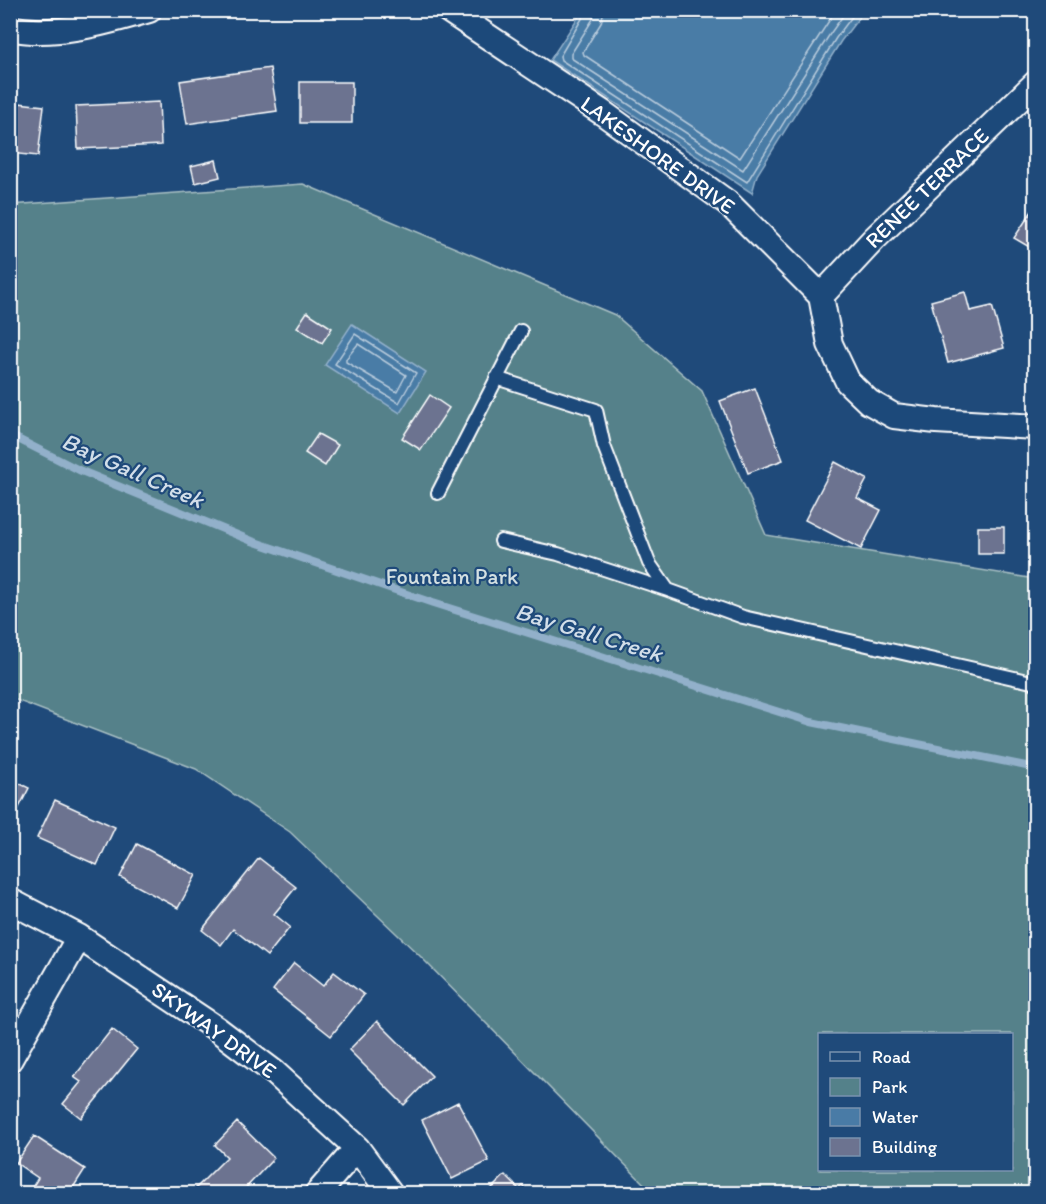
<svg xmlns="http://www.w3.org/2000/svg" width="1046" height="1204" font-family="Itim,sans-serif">
<style>
.green{fill:#54818a;stroke:#aac0c4;stroke-width:1.5;fill-rule:evenodd}
.water{fill:#497ba6;stroke:#92b0ca;stroke-width:1.5}
.lines{fill:none;stroke-linecap:round;stroke-linejoin:round}
.shore{stroke:#b6cadb;stroke-width:1.5}
.stream{stroke:#92b0ca;stroke-width:8}
.building{fill:#6c7390;stroke:#fff;stroke-width:1.5}
.service-casing{stroke:#fff;stroke-width:16}
.minor-casing{stroke:#fff;stroke-width:28}
.service{stroke:#1f4a7a;stroke-width:12}
.minor{stroke:#1f4a7a;stroke-width:24}
.labels{text-anchor:middle;dominant-baseline:central;stroke-width:4.5;stroke-linejoin:round;paint-order:stroke}
.street-label{font-size:22px;fill:#fff;stroke:#1f4a7a}
.park-label{font-size:22px;fill:#d4e0e2;stroke:#1f4a7a}
.water-label{font-size:24px;font-style:italic;fill:#d2dee9;stroke:#1f4a7a}
</style>
<rect width="100%" height="100%" fill="#1f4a7a"/>
<filter id="ink" filterUnits="userSpaceOnUse"><feTurbulence type="fractalNoise" baseFrequency=".0167" numOctaves="2"/><feDisplacementMap in="SourceGraphic" scale="12" xChannelSelector="R" yChannelSelector="G"/><feConvolveMatrix kernelMatrix="1 2 1 2 8 2 1 2 1" color-interpolation-filters="sRGB"/></filter>
<g filter="url(#ink)">
<path class="green" d="M303 184 615 315 702 391 766 535 1035 579V1193H653L420 956 290 832 196 769 11 698 10 205ZM820 1034H1012V1170H820Z"/>
<path class="water" d="M583 10H864V11L841 41 757 175 752 193 550 60Z
M352 324 426 372 400 413 325 365Z"/>
<g class="lines">
<path class="shore" d="M587 10 560 56 561 60 747 182 836 38 857 10
M595 10 593 19 571 54V58L743 170 830 34 847 10
M604 10 601 23 583 52 584 55 740 158 836 10
M355 334 416 373 399 403 335 364Z
M358 344 406 375 397 392 346 362V359Z"/>
<path class="stream" d="M10 435 79 470 252 541 433 603 811 722 1036 768"/>
</g>
<path class="building" d="M270 68 277 111 187 124 180 81Z
M300 82H352V123H300Z
M10 102 44 106 38 156 10 153Z
M159 102 161 145 78 149 76 106Z
M216 160 220 177 195 183 191 166Z
M1036 205V251L1014 238Z
M965 292 970 311 992 306 1004 348 948 363 931 301Z
M307 312 332 328 322 343 297 327Z
M755 388 783 460 748 473 720 401Z
M430 395 449 408 421 450 402 438Z
M318 434 338 445 325 466 305 453Z
M835 462 867 479 857 498 881 510 861 549 805 520Z
M978 527H1004V554H978Z
M10 779 29 788 11 823H10Z
M55 800 115 827 97 865 37 838Z
M137 844 196 875 178 908 120 877Z
M259 858 296 887 274 914 290 927 267 956 233 929 221 945 202 930Z
M294 963 323 986 334 972 364 995 331 1036 273 990Z
M377 1021 432 1076 404 1105 349 1050Z
M112 1029 137 1049 81 1118 63 1104 81 1082 74 1077Z
M458 1102 489 1161 452 1179 422 1120Z
M237 1122 274 1158 240 1194H190L227 1157 215 1145Z
M34 1136 85 1169 69 1194H28L38 1178 16 1163Z
M505 1175 519 1189 523 1186 531 1194H486Z"/>
<g class="lines">
<defs>
<path id="service" d="M496 378 596 410 604 446 649 563 668 590 743 617 1036 683
M438 493 521 331
M501 541 558 554 668 590"/>
<path id="minor" d="M448 10 603 113 728 203 821 296 830 344 848 382 869 402 894 416 936 421 1036 427
M10 28C53 38 108 22 149 10
M821 296 874 239 1036 83
M10 901 79 937 217 1029 275 1073 357 1148 391 1194
M10 1059 79 937
M317 1194 357 1148"/>
</defs>
<use href="#service" class="service-casing"/>
<use href="#minor" class="minor-casing"/>
<use href="#service" class="service"/>
<use href="#minor" class="minor"/>
</g>
</g>
<g class="labels">
<g class="street-label">
<text transform="translate(658 155) rotate(36)">LAKESHORE DRIVE</text>
<text transform="translate(927 188) rotate(-44)">RENEE TERRACE</text>
<text transform="translate(214 1030) rotate(36)">SKYWAY DRIVE</text>
</g>
<g class="park-label">
<text x="452" y="576">Fountain Park</text>
</g>
<g class="water-label">
<text transform="translate(133 470) rotate(24)">Bay Gall Creek</text>
<text transform="translate(589 632) rotate(17)">Bay Gall Creek</text>
</g>
</g>
<rect width="1046" height="1204" fill="none" stroke="#1f4a7a" stroke-width="36"/>
<rect x="18" y="18" width="1010" height="1168" fill="none" stroke="#fff" stroke-width="2" filter="url(#ink)"/>
<rect x="818" y="1033" width="195" height="138" fill="#1f4a7a" stroke="#7992af" stroke-width="1.5"/>
<rect x="830" y="1052" width="30" height="9" fill="#1f4a7a" stroke="#7992af" stroke-width="1.5"/>
<text x="872" y="1063" font-size="18" fill="#ffffff">Road</text>
<rect x="830" y="1078" width="30" height="18" fill="#54818a" stroke="#7992af" stroke-width="1.5"/>
<text x="872" y="1093" font-size="18" fill="#ffffff">Park</text>
<rect x="830" y="1108" width="30" height="18" fill="#497ba6" stroke="#7992af" stroke-width="1.5"/>
<text x="872" y="1123" font-size="18" fill="#ffffff">Water</text>
<rect x="830" y="1138" width="30" height="18" fill="#6c7390" stroke="#7992af" stroke-width="1.5"/>
<text x="872" y="1153" font-size="18" fill="#ffffff">Building</text>
</svg>
